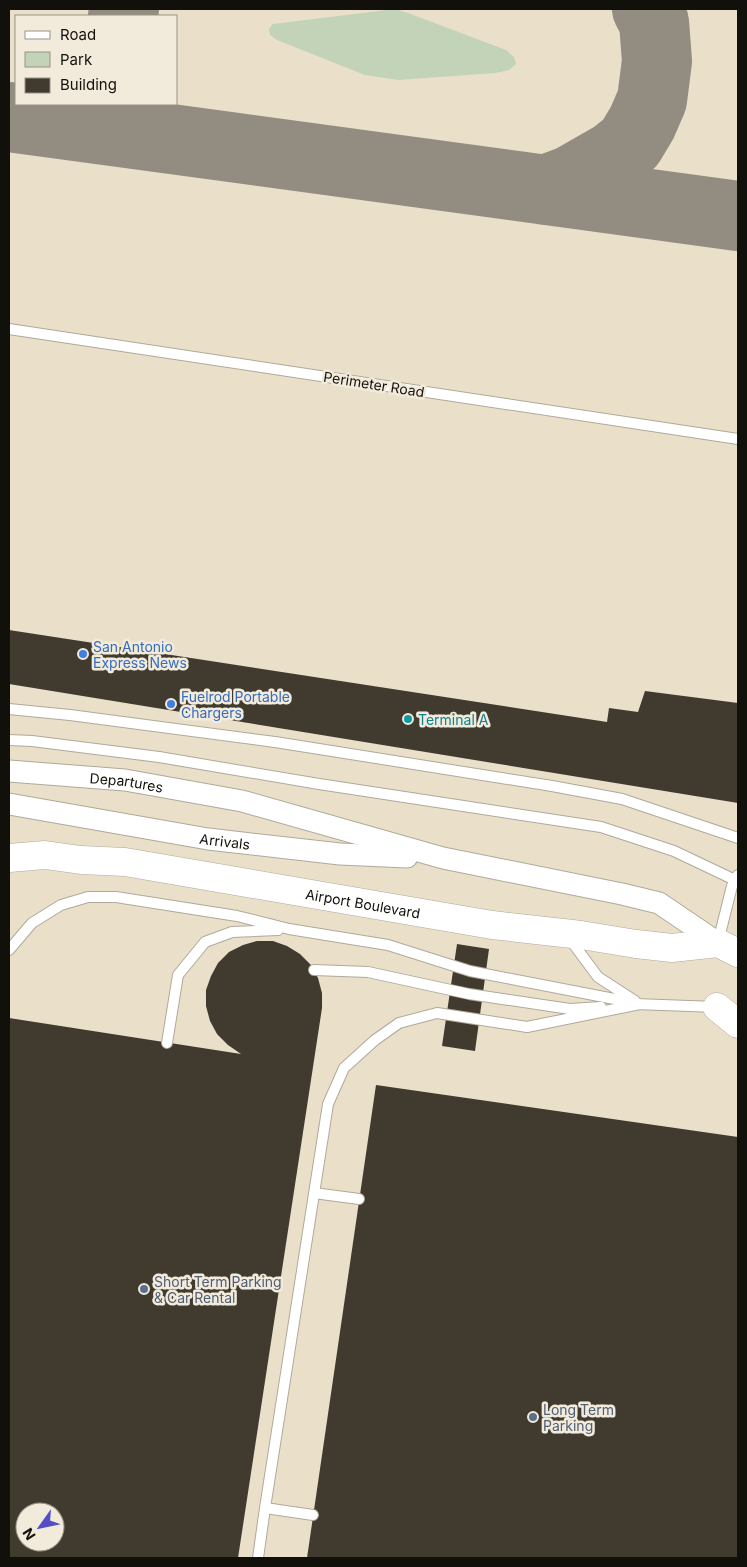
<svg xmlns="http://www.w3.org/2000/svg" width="747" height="1567" font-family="Inter,sans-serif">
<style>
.built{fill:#eadfc9;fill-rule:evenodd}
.green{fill:#c2d3b7}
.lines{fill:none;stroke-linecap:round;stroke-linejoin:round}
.taxiway{stroke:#928c81;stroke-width:70}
.building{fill:#413b2f;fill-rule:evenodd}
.service-casing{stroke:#b0a99a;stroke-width:12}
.minor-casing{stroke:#b0a99a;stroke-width:23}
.secondary-casing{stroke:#b0a99a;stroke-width:29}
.motorway-casing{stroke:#b0a99a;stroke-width:29}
.service{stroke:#fff;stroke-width:10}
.minor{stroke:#fff;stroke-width:21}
.secondary{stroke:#fff;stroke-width:28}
.motorway{stroke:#fff;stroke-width:28}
.shop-dot{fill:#3f7fe0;stroke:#f2ebdb;stroke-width:2}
.culture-dot{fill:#0f9aa8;stroke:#f2ebdb;stroke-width:2}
.service-dot{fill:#5c6f8a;stroke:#f2ebdb;stroke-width:2}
.labels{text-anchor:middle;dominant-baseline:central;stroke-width:5;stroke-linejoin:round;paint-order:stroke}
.street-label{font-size:14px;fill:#12100a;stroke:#f2ebdb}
.shop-label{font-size:14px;fill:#366cbe;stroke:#f2ebdb;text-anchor:start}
.culture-label{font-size:14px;fill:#0d838f;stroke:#f2ebdb;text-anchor:start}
.service-label{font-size:14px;fill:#4e5e75;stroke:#f2ebdb;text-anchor:start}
</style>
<rect width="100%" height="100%" fill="#f2ebdb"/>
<path class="built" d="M9 9H738V1558H9ZM16 16H176V104H16ZM25 1512H55V1542H25Z"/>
<path class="green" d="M395 9 408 13 506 50 514 57 516 64 509 70 495 73 398 80 365 75 277 40 270 35 269 29 273 24Z"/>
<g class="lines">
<path class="taxiway" d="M123 16 124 9
M9 117 738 216
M545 190 572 180 614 156 630 143 642 123 652 100 657 61 654 22 647 9"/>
</g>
<path class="building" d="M9 630 607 722 609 708 638 712 645 691 738 703V803L9 684Z
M257 941H273L287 946 300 954 311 965 318 978 322 993V1008L238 1558H9V1018L241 1054 228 1045 217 1034 210 1021 206 1006V990L211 976 218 963 229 952 243 945ZM25 1512H55V1542H25Z
M457 944 489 949 475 1051 442 1046Z
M376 1085 738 1137V1558H307Z"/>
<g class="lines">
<defs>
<path id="service" d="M9 329 738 439
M9 709 70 715 275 742 552 786 622 799 738 838
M9 740 32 741 159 757 319 784 601 827 674 851 735 880
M569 938 598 977 635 1001
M718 942 732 886 738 875
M9 950 32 923 61 905 88 897H116L237 916 289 929 388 945 470 971 635 1003
M314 970 368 972 469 994 570 1009 601 1007
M635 1004 716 1007
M167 1043 178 975 205 942 232 932 278 930
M314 1193 359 1199
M265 1508 313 1515
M258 1558 265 1508 328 1104 344 1068 375 1040 399 1023 437 1013 527 1027 640 1004"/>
<g id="minor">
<path id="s1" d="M9 771 125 780 242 801 443 858 622 894 659 903 718 943"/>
<path id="s2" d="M9 804 208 839 340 854 407 857"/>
</g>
<g id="secondary">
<path id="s3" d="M9 858 45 855 81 860 125 862 492 925 581 935 636 944 672 948 718 943 738 953"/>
</g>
<path id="motorway" d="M717 1007 738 1024"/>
</defs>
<use href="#service" class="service-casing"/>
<use href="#minor" class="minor-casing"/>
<use href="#secondary" class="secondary-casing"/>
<use href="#motorway" class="motorway-casing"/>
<use href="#service" class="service"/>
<use href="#minor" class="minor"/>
<use href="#secondary" class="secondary"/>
<use href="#motorway" class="motorway"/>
</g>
<g class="shop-dot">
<circle cx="83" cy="654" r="5"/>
<circle cx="171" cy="704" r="5"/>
</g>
<circle class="culture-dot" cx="408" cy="719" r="5"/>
<g class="service-dot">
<circle cx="144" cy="1289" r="5"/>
<circle cx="533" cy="1417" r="5"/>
</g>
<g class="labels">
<g class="street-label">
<text transform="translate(374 384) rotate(9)">Perimeter Road</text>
<text stroke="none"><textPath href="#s1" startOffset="118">Departures</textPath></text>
<text stroke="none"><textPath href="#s2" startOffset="219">Arrivals</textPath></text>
<text stroke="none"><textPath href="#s3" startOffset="358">Airport Boulevard</textPath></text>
</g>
<g class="shop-label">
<text x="93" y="646">San Antonio<tspan x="93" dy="16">Express News</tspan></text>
<text x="181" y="696">Fuelrod Portable<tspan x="181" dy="16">Chargers</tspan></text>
</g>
<g class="culture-label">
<text x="418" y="719">Terminal A</text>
</g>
<g class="service-label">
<text x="154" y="1281">Short Term Parking<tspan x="154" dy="16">&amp; Car Rental</tspan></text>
<text x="543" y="1409">Long Term<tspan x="543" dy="16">Parking</tspan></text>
</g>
</g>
<rect width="747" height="1567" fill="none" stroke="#12100a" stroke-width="20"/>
<rect x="15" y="15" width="162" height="90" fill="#f2ebdb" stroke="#989387"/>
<rect x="25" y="31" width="25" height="8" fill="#ffffff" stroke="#989387"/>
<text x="60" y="40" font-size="15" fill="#12100a">Road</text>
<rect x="25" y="52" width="25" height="15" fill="#c2d3b7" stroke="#989387"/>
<text x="60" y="65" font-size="15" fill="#12100a">Park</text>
<rect x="25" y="78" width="25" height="15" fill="#413b2f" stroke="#989387"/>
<text x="60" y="90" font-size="15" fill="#12100a">Building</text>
<g transform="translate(40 1527) rotate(237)"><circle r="24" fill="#f2ebdb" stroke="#989387"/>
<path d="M0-4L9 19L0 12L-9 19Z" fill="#534ec5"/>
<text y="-8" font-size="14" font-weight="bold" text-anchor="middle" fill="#12100a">N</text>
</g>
</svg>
